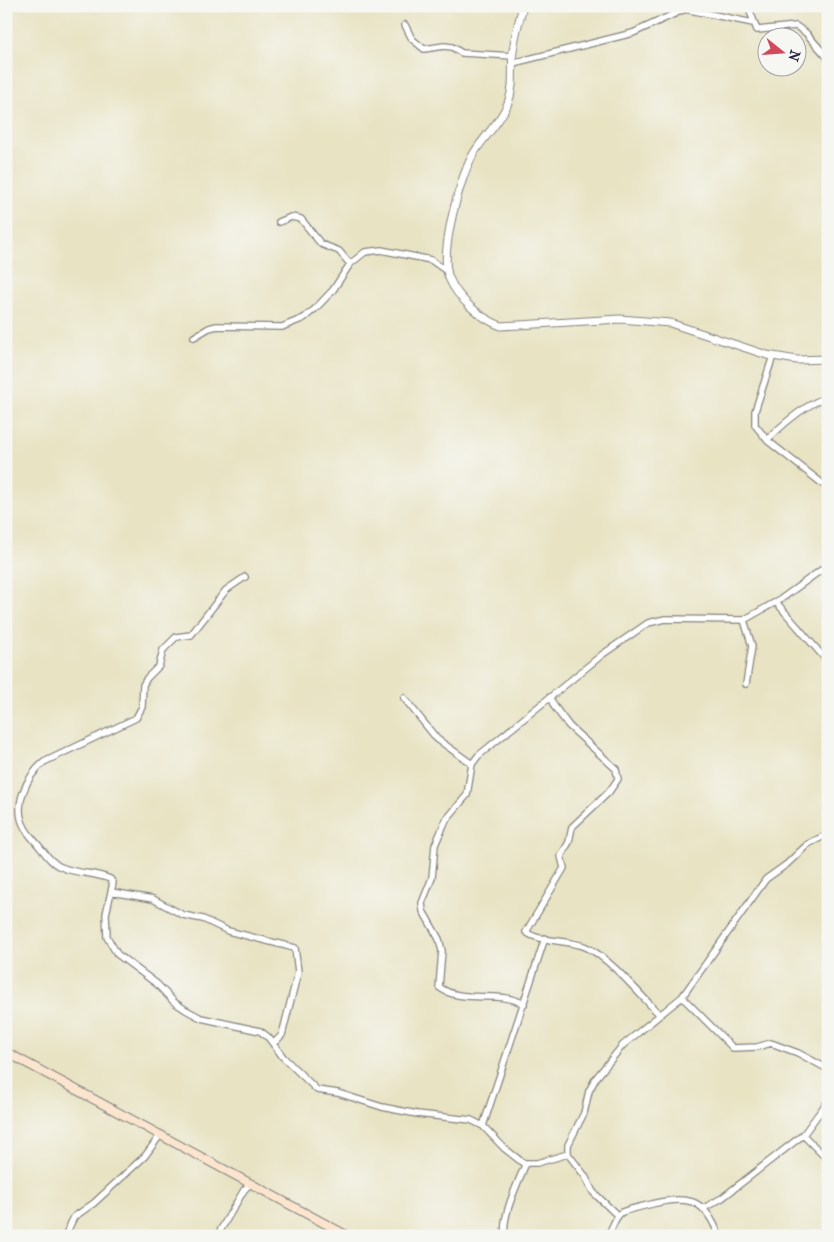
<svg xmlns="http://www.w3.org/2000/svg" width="834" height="1242" font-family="'IM FELL French Canon',serif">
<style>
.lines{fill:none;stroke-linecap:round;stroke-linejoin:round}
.minor-casing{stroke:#85827f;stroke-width:8}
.tertiary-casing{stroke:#85827f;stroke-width:9}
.secondary-casing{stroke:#85827f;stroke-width:10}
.minor{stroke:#fff;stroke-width:5.5}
.tertiary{stroke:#fff;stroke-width:7}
.secondary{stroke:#fbe5cf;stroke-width:8}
</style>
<rect width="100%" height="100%" fill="#f6f6f2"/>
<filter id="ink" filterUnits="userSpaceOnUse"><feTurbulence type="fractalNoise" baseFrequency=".02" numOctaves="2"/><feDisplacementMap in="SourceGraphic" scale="10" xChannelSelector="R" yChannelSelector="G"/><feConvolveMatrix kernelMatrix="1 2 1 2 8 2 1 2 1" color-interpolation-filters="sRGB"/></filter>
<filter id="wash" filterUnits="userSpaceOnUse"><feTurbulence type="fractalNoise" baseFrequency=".0096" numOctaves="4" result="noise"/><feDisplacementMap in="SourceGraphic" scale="20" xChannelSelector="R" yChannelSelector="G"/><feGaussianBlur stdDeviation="1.12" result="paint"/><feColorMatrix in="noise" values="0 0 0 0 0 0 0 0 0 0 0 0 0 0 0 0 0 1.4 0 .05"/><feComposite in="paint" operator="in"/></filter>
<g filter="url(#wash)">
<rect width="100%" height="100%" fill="#e8e3c3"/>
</g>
<g filter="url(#ink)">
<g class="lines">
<defs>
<path id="minor" d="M748 6 757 30 796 26 806 33 828 58
M405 25 412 39 424 49 444 46 452 47 462 53 513 56
M513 63 633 33 685 9 753 23
M279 222 291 217 301 219 321 244 339 251 350 264
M194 337 209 328 217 326 282 327 304 318 316 308 333 290 350 264 365 252 381 250 431 260 448 272
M773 356 755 411V425L768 441 828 488
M767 440C783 424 805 404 828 397
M245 577 226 590 191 635 176 637 163 650 159 666 147 678 143 685 142 707 136 718 44 762C27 776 12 806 25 828 28 834 34 840 39 846 45 853 52 864 61 867 76 874 94 872 110 879L113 883 106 914 107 937 117 954 157 984 174 1002 186 1010 201 1018 260 1031 268 1037 283 1057 317 1090 338 1093 382 1107 417 1114 471 1120 483 1126 504 1148 523 1163H537L568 1154
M776 602 828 662
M744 620 752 646 746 684
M550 697 554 706 569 726 616 769 618 779 609 792 572 827 569 842 561 856 564 868 526 932C538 942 570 940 586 947 610 958 641 996 660 1015
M404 698 437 739 472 764
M111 892 153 899 183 915 203 919 228 931 295 948 298 972 282 1035 274 1043
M682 997 733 1048 757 1047 771 1043 798 1053 828 1069
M524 1004C498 989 462 1005 439 987L442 951 439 939 423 911 422 903 432 878 435 845 446 820 467 795 472 764 478 756 603 654 648 623 665 619 744 620 781 599 828 565
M483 1126 545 938
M803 1135 828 1160
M704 1208 722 1198 803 1135 828 1101
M617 1215 593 1192 585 1176 568 1154V1145L584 1113 589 1091 596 1078 623 1045 682 997 766 879 787 864 808 844 828 834
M65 1236 74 1217 94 1203 145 1156 161 1134
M217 1236 244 1190 251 1183
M506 1236C499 1221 520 1178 526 1163
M607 1236C613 1229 614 1217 622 1212 633 1208 645 1206 656 1203 691 1195 706 1201 719 1236"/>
<path id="tertiary" d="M523 6C519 20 515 36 513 51 511 68 515 86 508 103 501 122 484 136 474 153 460 176 439 253 449 278 458 299 480 318 501 326L620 319 670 323 767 355 797 360 828 359"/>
<path id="secondary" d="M6 1052 348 1236"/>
</defs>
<use href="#minor" class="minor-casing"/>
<use href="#tertiary" class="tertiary-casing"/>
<use href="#secondary" class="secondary-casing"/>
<use href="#minor" class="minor"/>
<use href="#tertiary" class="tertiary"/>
<use href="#secondary" class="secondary"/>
</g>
</g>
<rect width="834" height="1242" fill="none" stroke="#f6f6f2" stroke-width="25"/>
<g transform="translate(782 52) rotate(107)"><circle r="24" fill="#f6f6f2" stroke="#a1a1a9"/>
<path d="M0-4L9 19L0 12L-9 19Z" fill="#d1495b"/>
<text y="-8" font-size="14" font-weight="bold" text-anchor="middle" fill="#22223b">N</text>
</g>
</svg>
